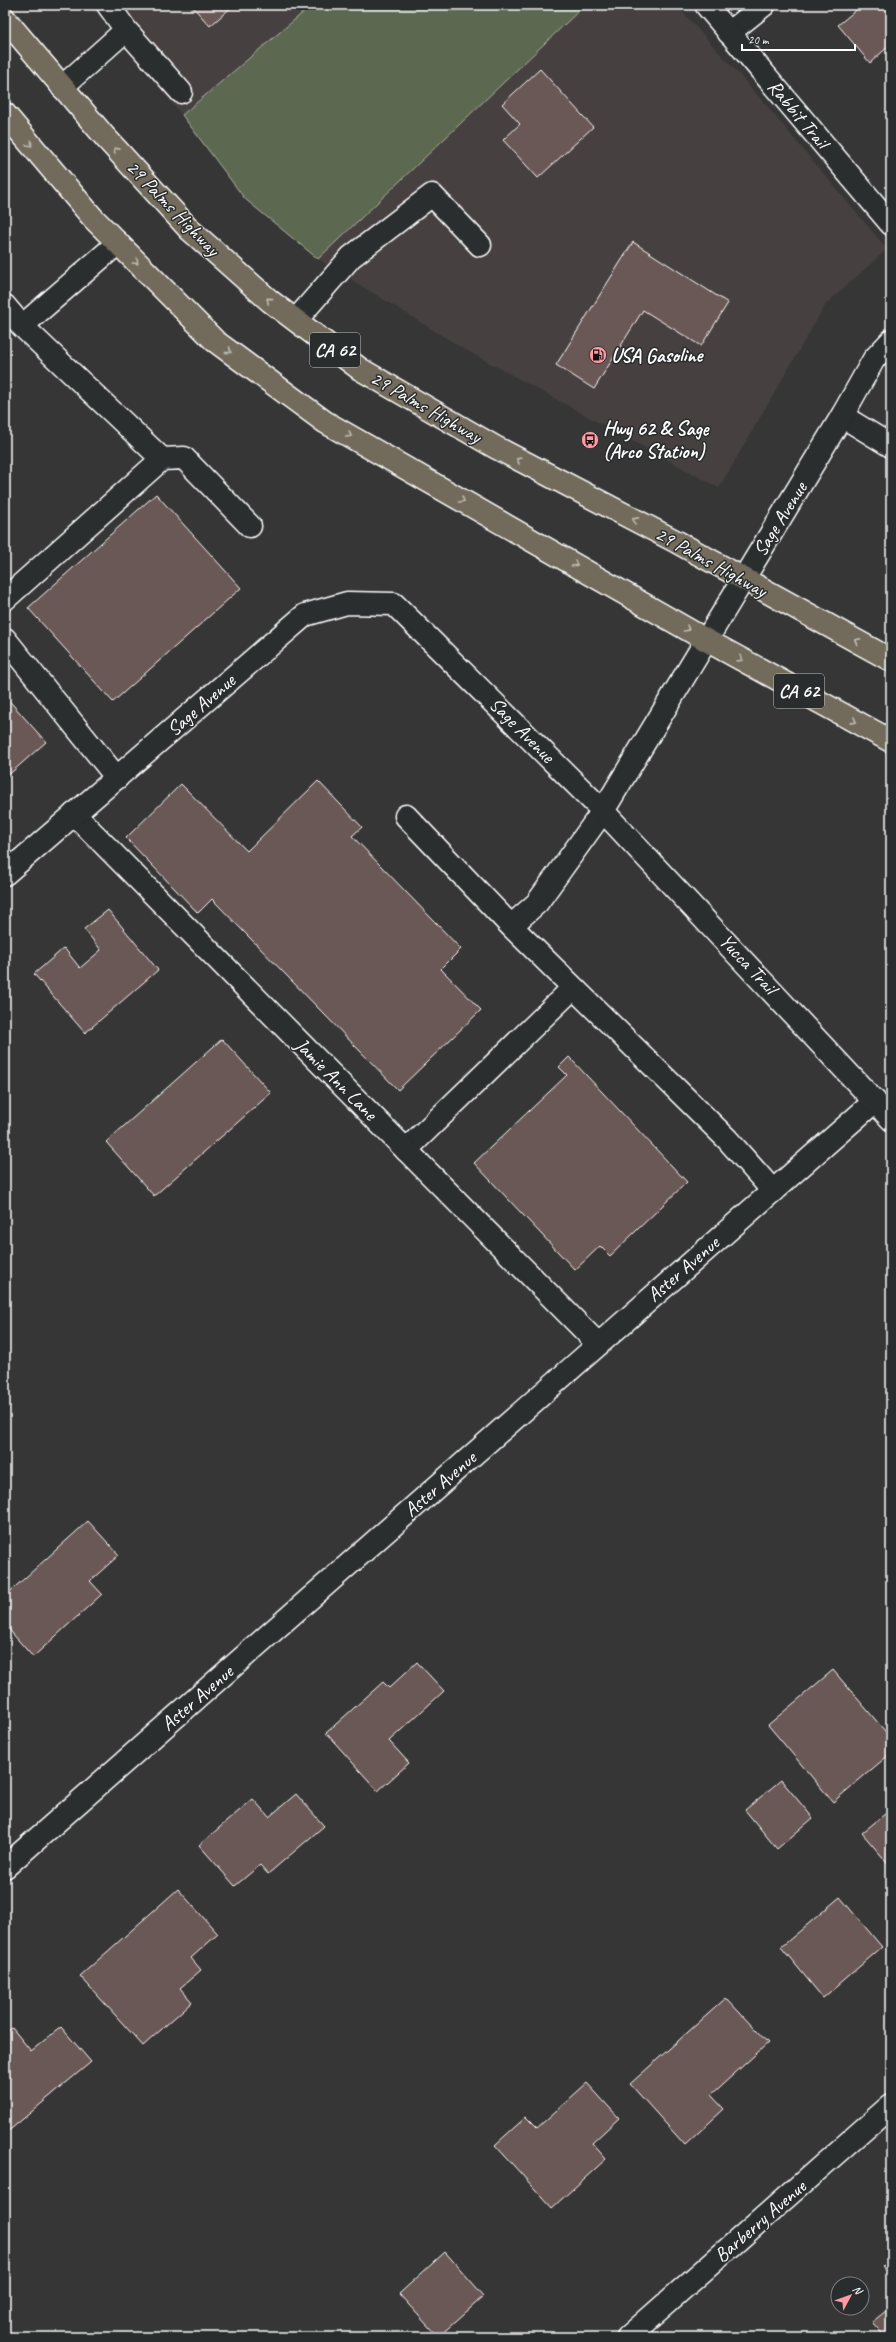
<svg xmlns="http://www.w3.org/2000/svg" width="896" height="2342" font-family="Caveat,sans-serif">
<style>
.built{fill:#464040}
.green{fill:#5c674f;stroke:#aeb3a7}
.building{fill:#6a5856;stroke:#fff}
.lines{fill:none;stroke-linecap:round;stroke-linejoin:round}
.service-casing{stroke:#fff;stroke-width:25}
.minor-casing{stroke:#fff;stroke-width:25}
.tertiary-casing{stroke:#fff;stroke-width:25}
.primary-casing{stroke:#fff;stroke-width:25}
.service{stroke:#2a2d2e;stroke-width:22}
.minor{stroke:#2a2d2e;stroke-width:22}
.tertiary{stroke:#2a2d2e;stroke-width:22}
.primary{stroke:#726b5a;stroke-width:22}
.oneway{stroke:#c0bcb5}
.labels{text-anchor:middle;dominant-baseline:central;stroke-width:3;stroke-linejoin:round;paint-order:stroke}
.shield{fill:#2a2d2e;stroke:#bfc0c0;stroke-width:1}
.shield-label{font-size:19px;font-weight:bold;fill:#fff}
.street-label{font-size:20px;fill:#fff;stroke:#2a2d2e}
.poi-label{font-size:20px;font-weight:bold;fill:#fff;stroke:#2a2d2e;text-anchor:start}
</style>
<rect width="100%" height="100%" fill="#373636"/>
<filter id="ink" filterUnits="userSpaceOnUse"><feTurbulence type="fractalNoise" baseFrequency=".025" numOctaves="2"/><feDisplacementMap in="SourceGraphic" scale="8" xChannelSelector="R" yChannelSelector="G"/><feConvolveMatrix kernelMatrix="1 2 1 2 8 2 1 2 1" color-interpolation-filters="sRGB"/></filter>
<g filter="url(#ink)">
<path class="built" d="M90 5H317L182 115Z
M585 5H676L753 90 887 249 826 304 719 488 464 349 318 259Z"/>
<path class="green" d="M312 5H585L318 259 245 199 182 115Z"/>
<path class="building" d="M191 5H234L210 26Z
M862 5H889L891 8V44L870 63 838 25Z
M540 69 593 127 538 178 503 140 520 124 502 104Z
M633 242 728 303 701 346 643 310 594 389 556 365Z
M156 494 241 588 113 702 28 608Z
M5 696 46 742 5 778Z
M318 781 362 827 352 836 461 949 441 969 481 1010 398 1090 212 899 198 913 126 838 181 784 247 851Z
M108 910 158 970 85 1033 34 974 64 948 80 968 101 950 84 929Z
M222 1039 271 1093 154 1196 106 1142Z
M569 1057 687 1182 610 1256 600 1246 575 1270 474 1163 567 1075 559 1067Z
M88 1521 119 1555 90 1581 102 1594 33 1657 5 1625V1596Z
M417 1662 444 1691 389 1741 409 1763 378 1791 326 1733 383 1682 389 1688Z
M833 1670 891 1738V1753L833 1802 768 1725Z
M781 1780 813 1818 777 1849 745 1810Z
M296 1794 324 1826 268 1874 260 1865 235 1886 199 1845 253 1799 269 1817Z
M891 1809V1867L862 1833Z
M178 1889 218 1934 191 1958 201 1970 180 1988 192 2002 143 2046 80 1976Z
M840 1897 882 1947 823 1998 781 1947Z
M726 1998 768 2043 711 2095 724 2109 685 2145 630 2084Z
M61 2027 91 2062 5 2134V2033L12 2028 31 2051Z
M587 2083 619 2118 592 2143 606 2159 552 2208 495 2145 526 2117 537 2128Z
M445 2252 484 2296 438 2337 399 2294Z
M891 2261V2276L883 2267Z
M891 2307V2337H885L872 2322Z"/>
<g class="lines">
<defs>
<path id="service" d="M126 30 181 92
M729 33 764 5
M62 87 126 30 108 5
M5 306 22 326 162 459 5 599
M296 320 351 257 432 195 480 245
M22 326 118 243
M162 459 184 458 250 526
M5 639 117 778
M406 816 511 926 537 903 603 811
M511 926 727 1139 773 1191
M406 1150 573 988"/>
<path id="minor" d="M706 5 891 224
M842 416 891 446
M74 814 598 1344
M5 1867 875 1101
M628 2337 891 2105"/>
<path id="tertiary" d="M603 811 842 416 874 359 891 341
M5 874 305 615 347 603 394 604 603 811 891 1119"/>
<path id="primary" d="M5 19 105 137 190 230 270 301 360 369 495 447 677 542 891 660
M5 114 93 218 215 341 325 422 706 640 891 741"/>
</defs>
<use href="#service" class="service-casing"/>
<use href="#minor" class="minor-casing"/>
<use href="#tertiary" class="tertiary-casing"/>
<use href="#primary" class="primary-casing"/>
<use href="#service" class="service"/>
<use href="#minor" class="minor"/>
<use href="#tertiary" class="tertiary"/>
<use href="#primary" class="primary"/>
</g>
<defs><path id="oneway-chevron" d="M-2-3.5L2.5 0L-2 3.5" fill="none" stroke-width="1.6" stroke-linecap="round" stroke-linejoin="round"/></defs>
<g class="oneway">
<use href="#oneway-chevron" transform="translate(30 144) rotate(50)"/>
<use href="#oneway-chevron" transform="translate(116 150) rotate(-132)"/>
<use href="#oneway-chevron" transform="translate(136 262) rotate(45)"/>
<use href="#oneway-chevron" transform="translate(269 300) rotate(-140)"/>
<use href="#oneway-chevron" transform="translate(229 351) rotate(36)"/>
<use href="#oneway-chevron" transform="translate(349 435) rotate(30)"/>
<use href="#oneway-chevron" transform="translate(519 460) rotate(-152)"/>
<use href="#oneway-chevron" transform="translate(462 500) rotate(30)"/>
<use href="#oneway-chevron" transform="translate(635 520) rotate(-152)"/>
<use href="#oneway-chevron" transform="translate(575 564) rotate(30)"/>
<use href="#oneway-chevron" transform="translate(687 629) rotate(30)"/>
<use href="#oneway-chevron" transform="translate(857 641) rotate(-151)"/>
<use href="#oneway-chevron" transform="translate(740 659) rotate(29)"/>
<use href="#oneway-chevron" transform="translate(854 721) rotate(29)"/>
</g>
</g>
<defs>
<symbol id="fuel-disc" viewBox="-11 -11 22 22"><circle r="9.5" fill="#ff9aa2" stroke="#2a2d2e"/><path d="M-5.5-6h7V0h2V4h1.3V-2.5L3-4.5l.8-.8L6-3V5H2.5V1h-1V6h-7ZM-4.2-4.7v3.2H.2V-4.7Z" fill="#111"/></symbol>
<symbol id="bus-disc" viewBox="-11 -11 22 22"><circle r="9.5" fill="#ff9aa2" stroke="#2a2d2e"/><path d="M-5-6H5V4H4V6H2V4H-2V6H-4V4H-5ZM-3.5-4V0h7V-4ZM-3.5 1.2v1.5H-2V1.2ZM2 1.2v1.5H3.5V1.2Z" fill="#111"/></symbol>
</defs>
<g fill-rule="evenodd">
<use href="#fuel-disc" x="588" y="345" width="20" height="20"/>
<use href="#bus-disc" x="580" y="430" width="20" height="20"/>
</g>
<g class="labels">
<g class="shield">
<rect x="310" y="333" width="50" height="34" rx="3"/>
<rect x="774" y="674" width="50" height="34" rx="3"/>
</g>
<g class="shield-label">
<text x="335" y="350">CA 62</text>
<text x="799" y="691">CA 62</text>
</g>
<g class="street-label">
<text transform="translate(798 114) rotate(50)">Rabbit Trail</text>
<text transform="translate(173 208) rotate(46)">29 Palms Highway</text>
<text transform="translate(426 407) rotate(30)">29 Palms Highway</text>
<text transform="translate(780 519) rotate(-58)">Sage Avenue</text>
<text transform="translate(711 562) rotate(29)">29 Palms Highway</text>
<text transform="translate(201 705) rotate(-41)">Sage Avenue</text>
<text transform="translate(522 730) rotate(45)">Sage Avenue</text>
<text transform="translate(748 964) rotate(47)">Yucca Trail</text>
<text transform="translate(336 1079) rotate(45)">Jamie Ann Lane</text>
<text transform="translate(683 1269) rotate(-41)">Aster Avenue</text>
<text transform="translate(440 1484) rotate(-41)">Aster Avenue</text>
<text transform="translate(197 1698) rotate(-41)">Aster Avenue</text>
<text transform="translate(760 2221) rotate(-41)">Barberry Avenue</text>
</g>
<g class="poi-label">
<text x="611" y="355">USA Gasoline</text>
<text x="603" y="428">Hwy 62 &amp; Sage<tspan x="603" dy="23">(Arco Station)</tspan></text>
</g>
</g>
<rect width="896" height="2342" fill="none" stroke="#2a2d2e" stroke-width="20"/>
<rect x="10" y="10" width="876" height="2322" fill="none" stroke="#fff" stroke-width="1.5" filter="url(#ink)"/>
<g transform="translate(850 2296) rotate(49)"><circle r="19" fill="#2a2d2e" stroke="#7f8182"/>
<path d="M0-3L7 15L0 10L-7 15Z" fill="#ff9aa2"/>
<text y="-6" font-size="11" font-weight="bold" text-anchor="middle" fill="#ffffff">N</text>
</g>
<path d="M742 44v6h113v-6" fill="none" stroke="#ffffff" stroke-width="2"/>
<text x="748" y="44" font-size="12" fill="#ffffff" stroke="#2a2d2e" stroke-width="3" paint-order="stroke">20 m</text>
</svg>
